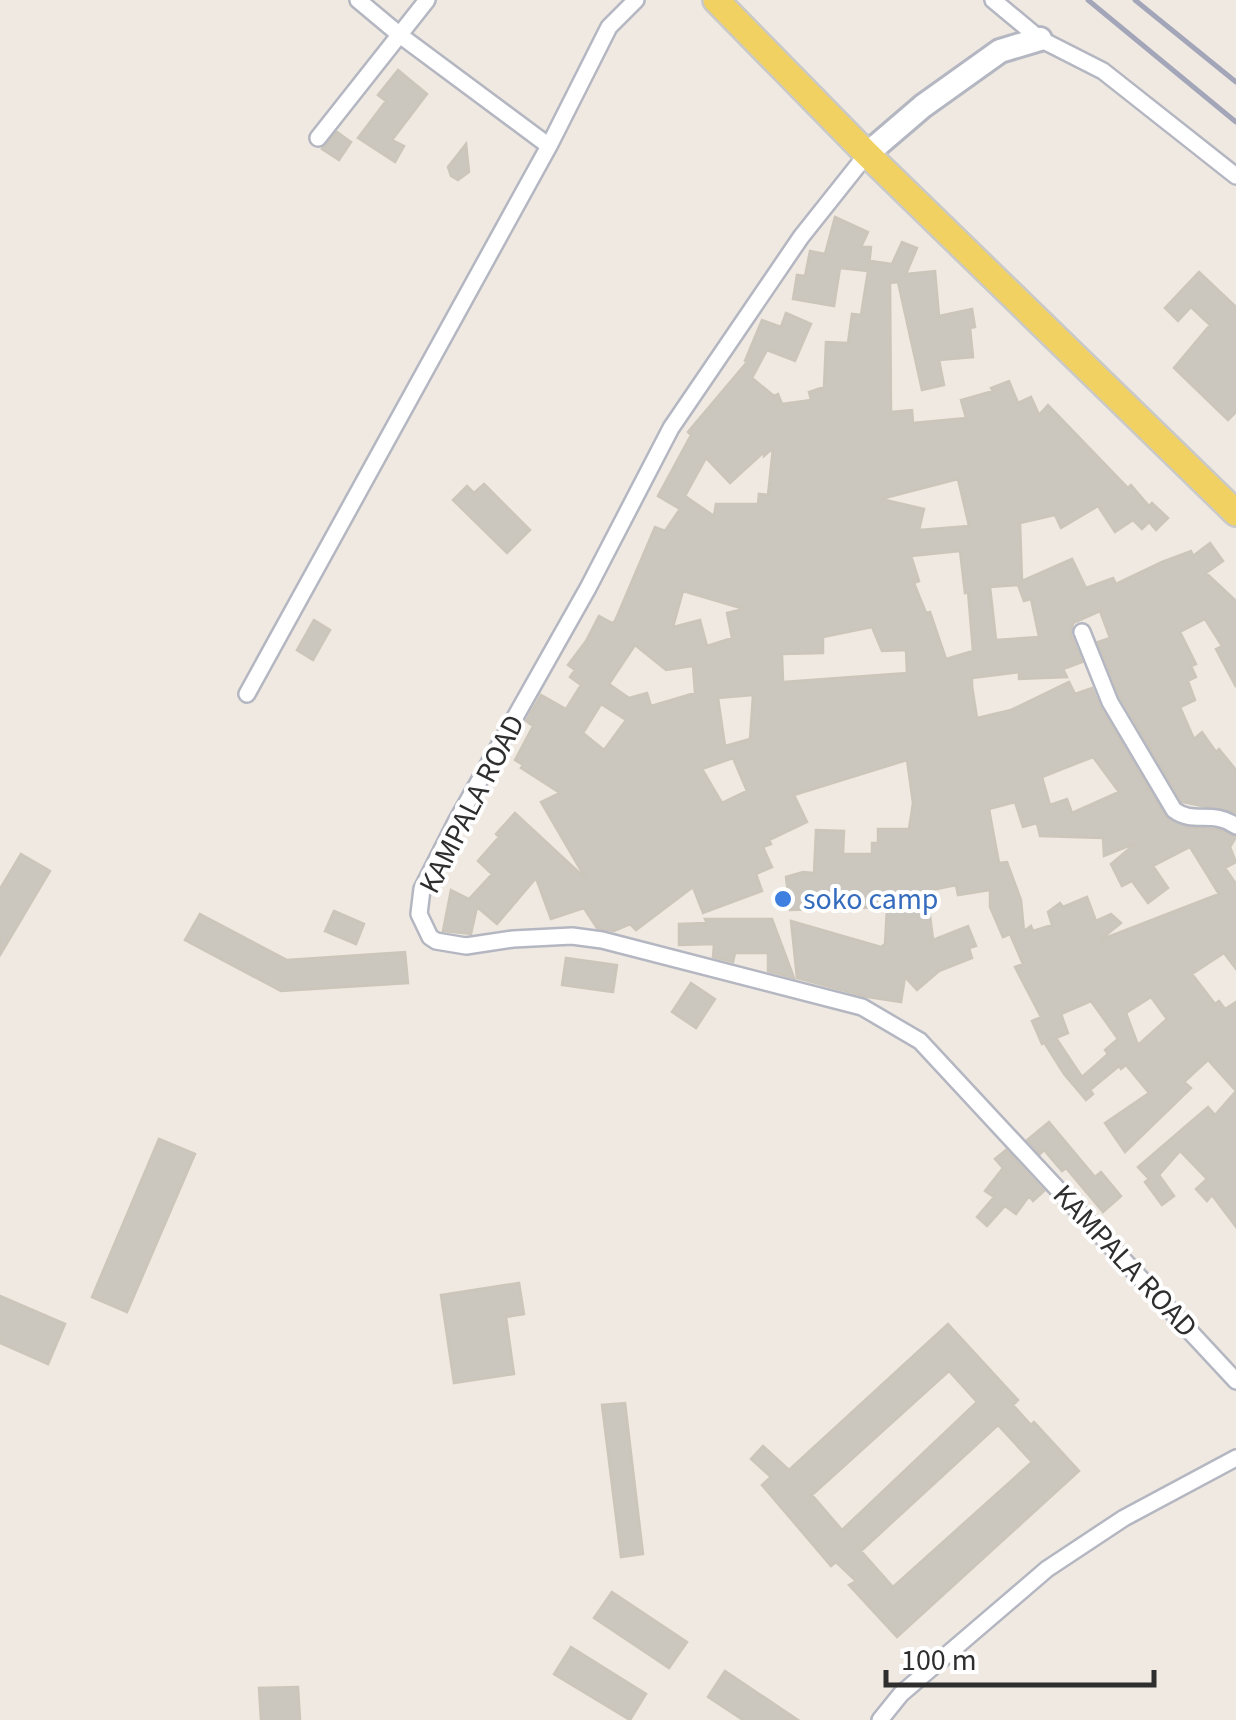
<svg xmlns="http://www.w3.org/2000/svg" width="1236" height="1720" font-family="'Source Sans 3',sans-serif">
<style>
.building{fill:#cbc7bf;stroke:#cbc5ba;stroke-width:2.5;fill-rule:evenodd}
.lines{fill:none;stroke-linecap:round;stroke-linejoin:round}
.street-casing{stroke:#b4b7c1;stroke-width:20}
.secondary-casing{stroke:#b4b7c1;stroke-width:28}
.primary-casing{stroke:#c9c9c9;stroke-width:30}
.street{stroke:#fff;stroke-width:15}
.secondary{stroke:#fff;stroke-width:22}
.primary{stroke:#f2d163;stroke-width:25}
.rail{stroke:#a3a6b8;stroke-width:5}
.shop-dot{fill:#3f7fe0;stroke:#fff;stroke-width:4}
.labels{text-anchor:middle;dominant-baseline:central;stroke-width:8;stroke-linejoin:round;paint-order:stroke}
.street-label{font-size:30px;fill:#2e2e2e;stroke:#fff}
.shop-label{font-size:30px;fill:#366cbe;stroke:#fff;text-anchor:start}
</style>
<rect width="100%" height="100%" fill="#efe9e1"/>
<path class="building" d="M398 70 427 94 392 140 404 146 395 162 358 138 386 101 378 95Z
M337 132 351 142 339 160 322 149Z
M466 144 469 172 458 180 451 176 448 167Z
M835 217 868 232 861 247H871L869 266 870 261 892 264 902 242 917 248 906 274 935 271 939 316 972 309 975 327 970 328 973 357 939 360 944 385 922 390 898 282 890 283 891 412 912 410 913 423 966 418 961 400 993 391 991 388 1009 381 1018 403 1031 397 1039 415 1048 405 1128 488 1131 485 1149 506 1152 503 1168 518 1156 530 1149 522 1142 529 1133 520 1115 532 1098 506 1061 528 1055 515 1020 523 1022 581 1072 559 1086 588 1113 578 1116 584 1162 562 1191 551 1193 556 1210 543 1223 561 1206 573 1236 601V687L1216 649 1222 646 1205 619 1180 632 1196 664 1191 666 1196 677 1188 681 1195 700 1180 707 1194 739 1202 732 1216 752 1219 749 1236 770V813L1182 802 1120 697 1098 642 1110 638 1100 611 1073 623 1071 635 1082 662 1063 669 1067 677 1019 679V672L972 678V686L977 718 1011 710 1069 682 1075 694 1092 688 1100 707 1165 816 1186 827 1217 829 1236 837 1230 847 1236 862 1225 868 1236 884V969L1224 953 1192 974 1215 1004 1219 1001 1225 1009 1236 1002V1227L1212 1195 1207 1201 1196 1189 1207 1179 1180 1151 1159 1175 1174 1196 1162 1205 1145 1182 1149 1179 1138 1167 1208 1107 1215 1115 1236 1091 1208 1060 1184 1082 1191 1088 1125 1152 1105 1123 1149 1093 1126 1065 1121 1069 1119 1066 1090 1090 1093 1094 1086 1100 1064 1074 1045 1044 1053 1039 1042 1044 1032 1021 1041 1017 1015 967 1023 964 1010 934 1003 937 990 907V890L958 895 956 885 927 891 933 940 968 926 976 946 969 948 972 958 939 971 917 990 905 977 901 1002 868 997 797 978 791 921 881 947 885 944 887 907 790 910 786 877 803 872 814 873 816 830 844 831 843 854H872V843H878V829H909L913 803 907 760 794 795 807 822 769 840 771 844 763 847 772 867 756 874 762 891 703 913 693 887 636 930 630 924 614 931 597 928 584 908 551 919 536 878 497 924 477 907 471 934 443 931 451 890 469 899 492 874 478 861 499 837 496 834 515 813 586 879 541 802 560 793 521 768 523 765 515 760 533 726 526 721 541 695 566 709 581 685 570 677 575 670 568 665 586 641 599 616 612 623 615 621 655 527 665 531 680 509 658 496 691 435 688 432 747 362 745 361 762 320 781 327 786 313 811 324 795 361 767 350 752 378 774 396 778 394 782 404 811 400 809 392 824 387 826 342 848 343 852 314 861 315 868 271 840 268 834 306 793 299 797 275 805 276 810 251 825 254ZM773 448 768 495 759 494 758 504H716L714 516 685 496 706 458 730 483 764 452V456ZM958 479 969 526 919 530 924 509 881 499ZM960 551 965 593 968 592 973 651 946 659 930 612 926 613 914 583 919 581 911 556ZM1018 585 1024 601 1031 599 1039 637 996 640 990 587ZM683 591 744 609 727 613 732 638 707 646 700 620 673 627ZM872 627 882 651 906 650 907 673 783 682 782 654 823 653V637ZM635 645 666 670 693 666 695 693 651 706 647 693 629 698 609 684ZM753 695 750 739 725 746 718 698ZM601 704 626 720 604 750 583 733ZM1093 757 1119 792 1072 813 1067 799 1050 805 1042 777ZM733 758 747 791 722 803 702 769ZM1015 802 1023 827 1037 823 1040 836 1103 838 1104 856 1136 843 1111 864 1122 886 1132 881 1148 903 1168 888 1153 866 1190 847 1219 894 1100 940 1121 923 1111 914 1096 921 1087 897 1063 907 1060 903 1048 912 1052 925 1033 931 1031 926 1024 931 1021 900 1007 862 999 863 989 809ZM1151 997 1167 1019 1138 1045 1126 1013ZM1091 1001 1118 1039 1105 1050 1108 1054 1082 1077 1056 1038 1068 1033 1061 1014Z
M1199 272 1236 307V412L1228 420 1174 368 1210 325 1191 307 1178 321 1165 308Z
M484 484 530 530 507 553 453 500 467 486 474 493Z
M314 620 330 630 313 660 297 650Z
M21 854 50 871 0 955V889Z
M334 911 364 924 356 944 325 931Z
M200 914 287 960 405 952 408 983 281 991 185 940Z
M705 919H772L794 978 768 971V953H735L733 962 713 957 714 944 679 945V924L707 923Z
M566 958 617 965 613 992 562 985Z
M691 983 715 999 696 1028 672 1012Z
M1049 1122 1095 1177 1101 1172 1121 1196 1103 1212 1066 1168 1062 1171 1044 1150 1040 1154 1027 1140Z
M159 1139 195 1154 127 1312 92 1297Z
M1006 1150 1044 1191 1033 1201 1029 1196 1016 1214 1005 1206 987 1226 977 1217 994 1197 985 1191 1003 1168 995 1159Z
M519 1283 524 1314 506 1317 514 1374 454 1383 441 1295Z
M0 1296 65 1324 48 1364 0 1343Z
M948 1324 1018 1400 1013 1405 1031 1425 1034 1422 1079 1471 897 1637 849 1585 856 1581 836 1562 831 1566 762 1485 771 1477 751 1459 763 1446 789 1470ZM949 1371 977 1402 842 1530 812 1495ZM998 1425 1032 1462 893 1587 861 1551Z
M625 1403 643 1554 621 1557 602 1405Z
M612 1592 687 1642 669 1668 594 1618Z
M571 1647 646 1694 630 1720 554 1674Z
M725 1671 798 1720H743L708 1697Z
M298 1687 300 1720H261L259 1688Z"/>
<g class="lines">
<defs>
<path id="street" d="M358 0 401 36 549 146
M993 0 1040 39 1103 71 1236 176
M318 138 427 0
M867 154 801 237 671 428 588 588 456 822 422 889 419 914 430 937 436 941 466 946 513 939 572 936 602 940 862 1007 920 1041 1236 1381
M1082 632 1110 702 1174 810C1194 825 1212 809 1236 826
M247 694 549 146 609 27 636 0
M880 1720 901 1694 1047 1569 1124 1518 1236 1458"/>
<path id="secondary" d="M867 154 923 106 1000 51 1040 39"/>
<path id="primary" d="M716 0 867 154 1236 513"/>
</defs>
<use href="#street" class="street-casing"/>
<use href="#secondary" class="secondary-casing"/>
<use href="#primary" class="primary-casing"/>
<use href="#street" class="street"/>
<use href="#secondary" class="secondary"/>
<use href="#primary" class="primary"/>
<path class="rail" d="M1088 0 1236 122
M1135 0 1236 82"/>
</g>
<circle class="shop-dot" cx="783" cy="899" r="10"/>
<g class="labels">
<g class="street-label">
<text transform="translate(472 804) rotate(-63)">KAMPALA ROAD</text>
<text transform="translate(1125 1261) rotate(47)">KAMPALA ROAD</text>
</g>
<g class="shop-label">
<text x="803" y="899">soko camp</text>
</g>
</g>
<path d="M886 1670v15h268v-15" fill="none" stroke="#2e2e2e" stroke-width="5"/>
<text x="901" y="1670" font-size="30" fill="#2e2e2e" stroke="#ffffff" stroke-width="8" paint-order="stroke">100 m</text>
</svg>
